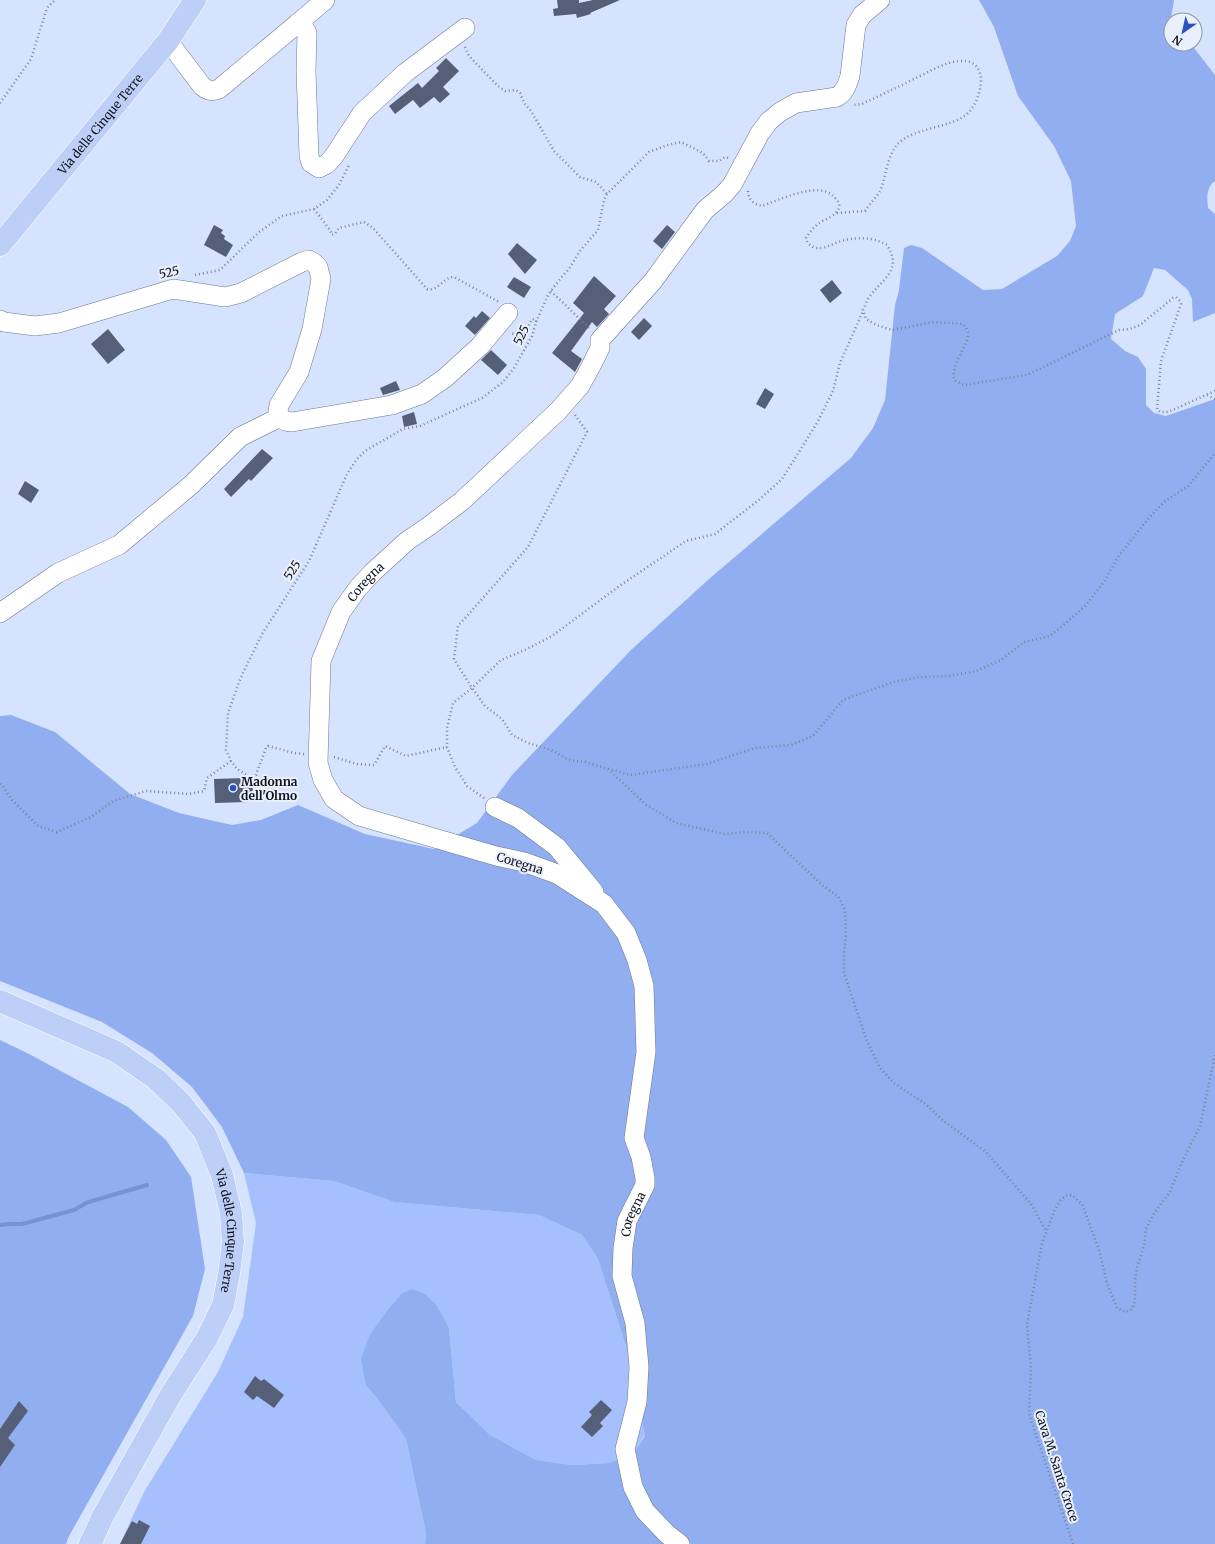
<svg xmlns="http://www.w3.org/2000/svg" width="1215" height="1544" font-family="Merriweather,serif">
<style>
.green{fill:#a5c0fd}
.forest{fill:#90aef0}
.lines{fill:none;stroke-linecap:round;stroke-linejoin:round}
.stream{stroke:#7692d3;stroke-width:4}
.building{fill:#556078}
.minor-casing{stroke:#6d7891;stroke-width:20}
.major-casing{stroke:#fff;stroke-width:23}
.path{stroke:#7b8497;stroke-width:2.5;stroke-dasharray:1 3;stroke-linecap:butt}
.minor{stroke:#fff;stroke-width:19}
.major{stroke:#bdcef7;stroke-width:22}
.poi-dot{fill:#2b51c0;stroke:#eaf0fb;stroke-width:1.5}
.labels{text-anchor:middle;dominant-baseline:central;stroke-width:4;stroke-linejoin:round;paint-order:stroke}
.street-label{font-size:12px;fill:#0f131c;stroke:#eaf0fb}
.poi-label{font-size:12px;font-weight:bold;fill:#0f131c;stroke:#eaf0fb;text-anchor:start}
</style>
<rect width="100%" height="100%" fill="#d6e3fe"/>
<path class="green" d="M244 1173 334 1181 394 1202 539 1215 582 1235 598 1259 632 1365 645 1435 633 1454 609 1463 572 1465 536 1460 490 1435 456 1402 449 1328 401 1294 385 1313 370 1334 366 1385 383 1406 406 1439 426 1533 425 1544H120L144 1492 218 1372 243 1317 256 1223Z"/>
<path class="forest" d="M979 0H1174L1171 18 1172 20H1171V44H1191L1215 75V181C1206 188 1207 197 1208 208L1215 214V313L1193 322 1192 299 1188 290 1165 270 1154 268 1143 296 1115 314 1111 339 1125 351 1138 357 1146 369V405L1154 413 1166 416 1215 399V1544H425L426 1533 406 1439 383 1406 366 1385 361 1359 370 1334 385 1313 401 1294 412 1289 425 1294 437 1306 449 1328 456 1402 490 1435 536 1460 572 1465 609 1463 633 1454 645 1436 632 1365 598 1259 582 1235 539 1215 394 1202 334 1181 244 1173 222 1127 192 1087 152 1053 102 1022 0 981V716L11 715 55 732 130 794 179 813 232 825 261 820 298 805 365 834 434 849 477 823 512 775 631 650 709 579 851 458 873 428 885 400 895 305 899 290 904 248 911 245 922 248 983 290 1002 289 1057 256 1070 241 1076 226 1071 181 1054 146 1018 96 994 27Z
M0 1040 29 1054 128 1107 166 1140 191 1177 205 1269 193 1316 69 1536 66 1544H0Z"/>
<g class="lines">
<path class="stream" d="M0 1225 9 1224H22L74 1210 86 1203 102 1198 147 1185"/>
</g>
<path class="building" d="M557 0H579V3L593 0H620L590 13 591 14 577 18 576 14 554 16 553 9 558 8Z
M446 58 459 71 443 87 450 94 440 103 434 97 420 108 413 100 395 114 389 106 418 83 422 88 439 71 436 68Z
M214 225 223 230 221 233 225 236 224 239 233 245 226 257 204 245Z
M667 225 675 232 662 249 653 241Z
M517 243 537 260 525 274 508 254Z
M594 276 616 296 604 309 609 314 597 327 592 322 571 351 582 359 575 372 552 353 584 313 573 303Z
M514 277 531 287 524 298 507 287Z
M832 280 842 293 830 303 820 290Z
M482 311 490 318 475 335 465 326 474 316 476 318Z
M644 318 652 326 639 340 631 332Z
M108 329 125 350 108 364 91 344Z
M491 350 507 365 498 375 481 360Z
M396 381 400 390 383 395 380 388Z
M765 388 774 394 765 409 756 404Z
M414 412 417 424 404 427 402 416Z
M262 449 273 458 251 481 249 479 231 497 224 489Z
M25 481 39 490 31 503 18 494Z
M244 778 252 786 253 790 246 798 247 802 215 803 214 779Z
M255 1376 261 1381 264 1379 284 1395 274 1408 257 1396 253 1400 244 1392Z
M601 1400 612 1410 600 1423 603 1426 592 1437 581 1427 592 1415 589 1412Z
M19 1401 28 1411 8 1438 15 1445 0 1467V1429Z
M139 1520 150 1526 141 1544H120L132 1521 137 1524Z"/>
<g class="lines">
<defs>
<g id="minor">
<path d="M297 24 325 0"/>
<path d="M168 41 202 86C208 91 212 92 219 89L297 24 304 28 307 33 306 71 309 156 311 163 319 168 327 164 334 156 362 113 405 73 465 28"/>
<path d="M0 320 4 322 35 326 59 323 173 289 225 297 241 293 302 262 309 260 314 263 318 267 321 279 312 329 299 372 279 405 278 412 280 417 285 421 292 422 392 405 422 394 445 378 480 346 508 313"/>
<path d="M0 613 58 573 119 545 191 485 240 437 280 417"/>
<path d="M495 807 518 818 557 847 594 892"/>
<path id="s1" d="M680 1544 667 1534 645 1511 633 1487 625 1449 637 1402 639 1367 635 1323 622 1276 623 1248 627 1221 645 1185V1178L641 1157 634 1138 646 1052 644 986 637 960 626 933 604 904 557 874 524 862 496 856 359 816 334 799 323 780 318 763 321 661 341 612 358 588 373 572 407 541 429 526 462 501 558 411 580 386 590 368 600 348V340L653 281 705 210 724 194 732 185 760 133 769 121 780 112 796 103 837 97C845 92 847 85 850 76L856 25 862 15 880 0"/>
</g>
<g id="major">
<path id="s2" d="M0 245 168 41 195 0"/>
<path id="s3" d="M0 1001 117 1052 156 1079 181 1103 205 1133 222 1175 231 1213 233 1242 229 1274 223 1305 207 1338 170 1396 103 1516 90 1544"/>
</g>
</defs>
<use href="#minor" class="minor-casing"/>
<use href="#major" class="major-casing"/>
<path class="path" d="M465 47 469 56 498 86 505 91 516 90 520 93 524 103 531 111 554 151 580 177 596 182 607 194
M0 103 31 59 47 8 55 0
M748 191C748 200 754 204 762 206 779 200 820 180 834 197 837 200 840 203 839 207 838 216 824 219 818 224 813 228 809 233 806 238 807 244 813 249 820 248 826 248 832 244 838 242 854 237 872 236 887 245 904 271 880 280 868 299 866 302 865 307 863 310L866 319 876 325 892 330 934 322 963 324C979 339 950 358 954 380L964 385 1027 375 1119 330 1130 329 1140 325 1173 298 1176 297 1180 301 1181 304 1161 361 1157 409 1160 412H1168L1215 391
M314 209 330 230 332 235 335 234 339 228 364 222 373 228 427 289C438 292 443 277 454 277L499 302
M837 213 865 211C870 203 877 197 881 189 886 176 888 151 900 142 917 127 951 128 967 114 976 105 980 94 981 81 981 71 976 61 964 61 947 60 929 72 914 79 896 88 879 96 862 104L853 105
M195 275 220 270 259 232 282 216 314 209 327 200 339 185 349 165
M551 291 589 328
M536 322 548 295 560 279 569 269 580 251 598 230 604 200 607 194 649 152 668 145 681 142 703 153 709 161H719L725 157 729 158
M1207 395 1215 399
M575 415 587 432 528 547 458 626 454 659 472 688 485 706 502 719 512 735 528 743 551 750 569 760 585 762 630 775 707 764 755 748 791 745 813 736 843 700 893 682 920 677 949 676 976 671 1001 660 1024 642 1050 636 1067 622 1085 606 1104 582 1118 557 1148 519 1164 502 1188 486 1215 453
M304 754 294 753 268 746 266 748 256 775 253 777H250L237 769 231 761 226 750 228 713 241 677 262 634 309 561 347 474 357 459 365 451 403 429 420 426 482 398 503 382 514 368 532 336 536 323V320L532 319 523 337 511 333
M334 757 357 764 374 765 385 746 406 756 447 747
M608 769 645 804 676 823 725 834 746 832 767 833 823 886 838 896 845 910 846 934 844 954V973L867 1041 880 1068 894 1083 927 1105 941 1119 986 1152 1031 1204 1046 1231
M0 784 2 785 12 800 38 826 57 832 91 817 113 801 146 791 189 794 204 791 207 778 231 761
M484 798 467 786 455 767 447 747V728L453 703 472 688 501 660 525 650 552 636 618 587 686 541 715 534 760 499 782 479 817 423 833 391 840 363 863 311
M1073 1544 1029 1414 1031 1368 1027 1324 1042 1243 1055 1209 1061 1200 1065 1196 1072 1195 1082 1204 1099 1250 1107 1283 1117 1308 1126 1312 1132 1309 1135 1301V1280L1137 1268 1144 1246 1146 1229 1153 1215 1170 1192 1181 1164 1200 1126 1215 1055"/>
<use href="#minor" class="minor"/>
<use href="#major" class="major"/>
</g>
<circle class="poi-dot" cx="233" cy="788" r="4"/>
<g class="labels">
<g class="street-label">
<text stroke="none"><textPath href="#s2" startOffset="157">Via delle Cinque Terre</textPath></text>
<text transform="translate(169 272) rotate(-12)">525</text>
<text transform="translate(521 335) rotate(-65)">525</text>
<text transform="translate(292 570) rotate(-57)">525</text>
<text stroke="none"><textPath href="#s1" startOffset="1206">Coregna</textPath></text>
<text transform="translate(520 863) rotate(17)">Coregna</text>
<text stroke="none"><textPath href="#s1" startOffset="354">Coregna</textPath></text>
<text stroke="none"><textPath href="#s3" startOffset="350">Via delle Cinque Terre</textPath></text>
<text transform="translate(1057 1466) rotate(72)">Cava M. Santa Croce</text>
</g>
<g class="poi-label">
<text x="241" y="781">Madonna<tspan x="241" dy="14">dell'Olmo</tspan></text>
</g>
</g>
<g transform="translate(1183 32) rotate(214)"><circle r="19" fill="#eaf0fb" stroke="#9298a2"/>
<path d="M0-3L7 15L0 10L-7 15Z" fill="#2b51c0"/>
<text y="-6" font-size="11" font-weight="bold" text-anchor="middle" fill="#0f131c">N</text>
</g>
</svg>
